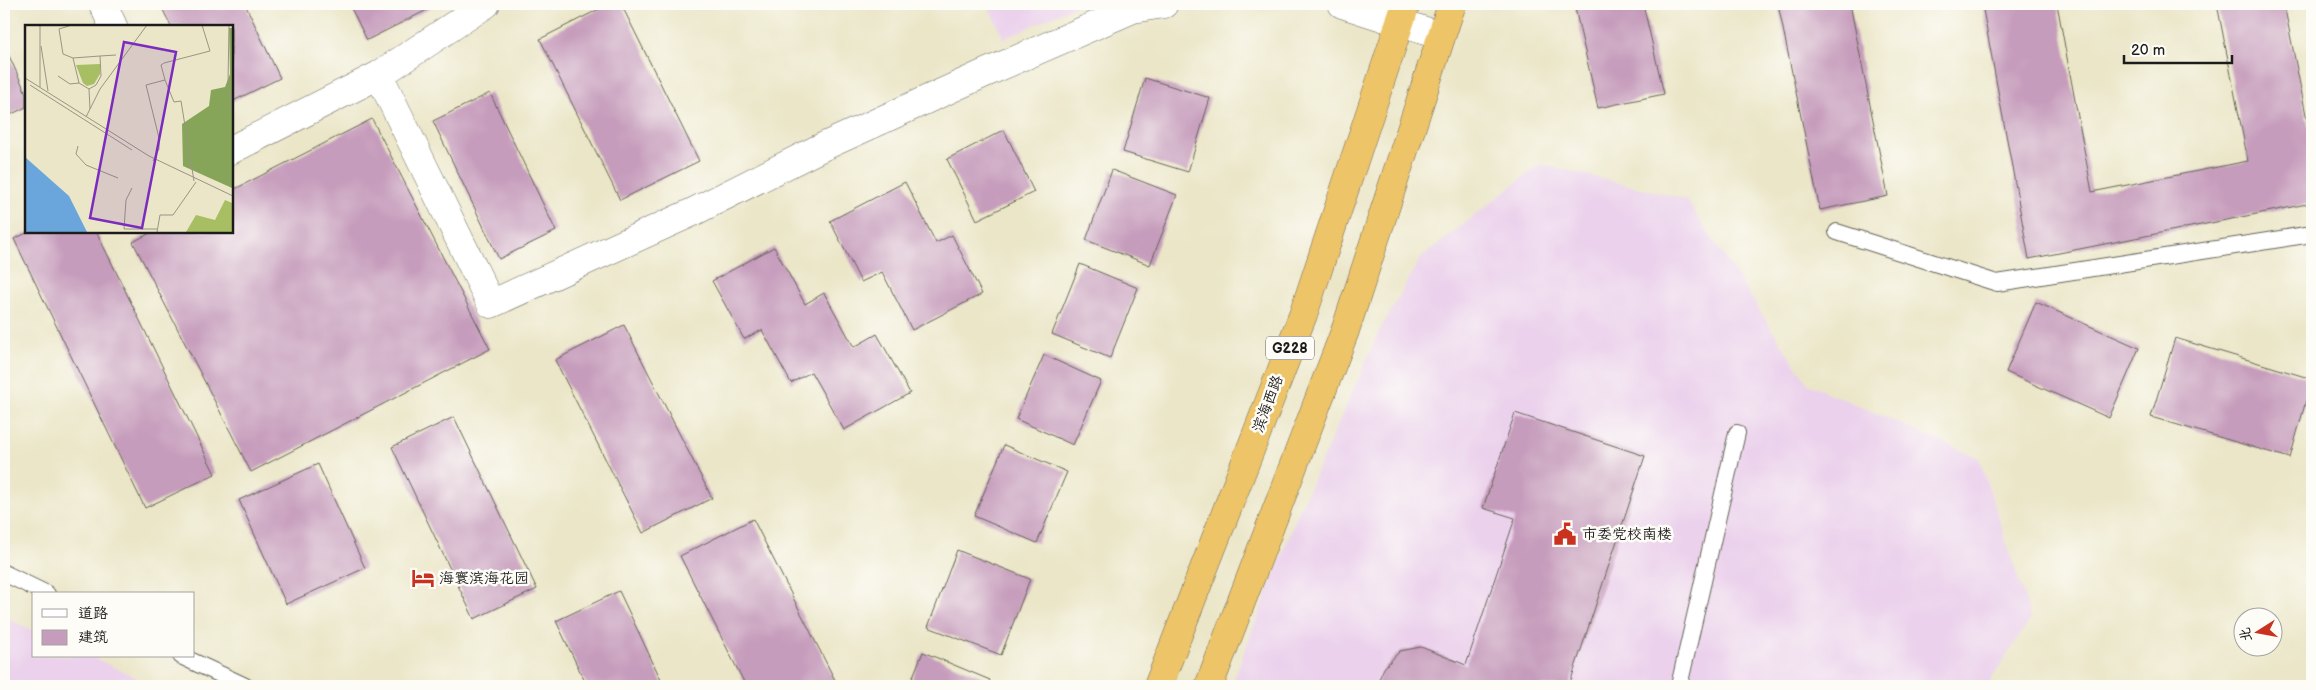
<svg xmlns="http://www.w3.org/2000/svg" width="2316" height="690" font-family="'Balsamiq Sans','LXGW WenKai TC',sans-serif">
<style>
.built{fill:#ebd1ec}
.building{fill:#c69cbc}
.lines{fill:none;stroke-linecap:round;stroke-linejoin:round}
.service-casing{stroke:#646358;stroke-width:18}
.minor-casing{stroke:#646358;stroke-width:29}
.trunk-casing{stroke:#646358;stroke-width:29}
.service{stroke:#fff;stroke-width:16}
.minor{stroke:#fff;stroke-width:28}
.trunk{stroke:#eec469;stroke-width:28}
.labels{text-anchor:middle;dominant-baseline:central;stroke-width:5;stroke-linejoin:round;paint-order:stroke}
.shield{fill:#fdfcf7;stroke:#605f5e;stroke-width:1}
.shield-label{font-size:14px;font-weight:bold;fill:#1c1c1c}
.street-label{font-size:15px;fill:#1c1c1c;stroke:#fdfcf7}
.poi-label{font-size:15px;fill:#1c1c1c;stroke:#fdfcf7;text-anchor:start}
.inset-road{fill:none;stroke:#989583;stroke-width:1}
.view{fill:#7b2cbf;fill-opacity:0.15;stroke:#7b2cbf;stroke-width:2.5}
.inset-edge{fill:none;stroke:#1c1c1c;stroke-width:2.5}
</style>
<rect width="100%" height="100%" fill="#fdfcf7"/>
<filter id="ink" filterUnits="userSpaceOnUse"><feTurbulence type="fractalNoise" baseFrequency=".02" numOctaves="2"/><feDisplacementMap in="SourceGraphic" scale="10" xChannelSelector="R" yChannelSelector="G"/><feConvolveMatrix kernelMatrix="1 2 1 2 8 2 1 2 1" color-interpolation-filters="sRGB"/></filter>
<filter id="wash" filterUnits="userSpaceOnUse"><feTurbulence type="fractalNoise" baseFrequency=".0096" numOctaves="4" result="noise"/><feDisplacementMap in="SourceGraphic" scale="20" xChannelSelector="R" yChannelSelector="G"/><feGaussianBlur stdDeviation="1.12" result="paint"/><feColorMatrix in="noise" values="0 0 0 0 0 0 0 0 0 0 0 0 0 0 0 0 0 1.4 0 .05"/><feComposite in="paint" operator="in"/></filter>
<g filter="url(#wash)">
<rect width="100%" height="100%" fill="#ebe6c8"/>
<path class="built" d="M987 4H1079L1004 39Z
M1540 164 1686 199 1808 384 1979 458 2031 618 1987 686H1231L1297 516 1380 330 1421 258Z
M4 617 34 631V656H90L155 686H4Z"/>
<g id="blocks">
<path class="building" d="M160 4H245L280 78 231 102V26H171Z
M349 4H439L367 40Z
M609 4H621L699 161 620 200 540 39Z
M1574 4H1643L1664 94 1598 108Z
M1778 4H1850L1888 196 1820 210Z
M1982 4H2057L2092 192 2248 161 2217 4H2284L2312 145V203L2029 259Z
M4 45 26 93V107L4 118Z
M1145 78 1210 98 1188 172 1123 152Z
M490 93 556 231 499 259 433 121Z
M372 119 490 349 251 472 133 242 154 231H231V191Z
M1004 130 1034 192 977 220 947 159Z
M1112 170 1177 195 1150 265 1086 240Z
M905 182 936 243 952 235 982 294 912 330 882 272 861 282 830 221Z
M31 231H96L215 474 145 508 14 239Z
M774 247 805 304 824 293 854 347 877 334 910 393 844 430 811 372 791 383 762 330 744 339 712 281Z
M1080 264 1138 288 1110 358 1052 334Z
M2036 302 2139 348 2109 418 2006 372Z
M624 325 712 498 643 533 555 360Z
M2175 338 2312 379 2290 458 2151 417Z
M1044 355 1101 381 1073 445 1016 419Z
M1515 413 1645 456 1569 686H1376L1384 668 1400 651 1421 647 1466 665 1515 518 1483 508Z
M454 417 537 589 474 619 392 447Z
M1004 445 1067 472 1037 543 974 516Z
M318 464 365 568 286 604 239 500Z
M753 519 838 686H746L680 556Z
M957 550 1030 579 1001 655 928 627Z
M619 591 664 686H587L556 621Z
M923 652 990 680 987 686H909Z"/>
</g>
</g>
<g filter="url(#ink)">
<use href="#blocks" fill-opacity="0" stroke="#646358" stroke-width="1"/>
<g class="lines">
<defs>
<path id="service" d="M1837 232 1997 283 2312 234
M4 573 47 594
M181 656 245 686
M1679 686 1737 433"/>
<path id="minor" d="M103 4 113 26
M1342 4 1441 36
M379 75 486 4
M231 150 379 75 491 304 693 212 818 149 983 74 1133 9 1164 4"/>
<path id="trunk" d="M1158 686 1303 315 1406 4
M1209 686 1345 331 1452 4"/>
</defs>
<use href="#service" class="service-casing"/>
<use href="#minor" class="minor-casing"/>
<use href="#trunk" class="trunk-casing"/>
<use href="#service" class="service"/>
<use href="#minor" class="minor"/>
<use href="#trunk" class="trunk"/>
</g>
</g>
<defs>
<symbol id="civic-bare" viewBox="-9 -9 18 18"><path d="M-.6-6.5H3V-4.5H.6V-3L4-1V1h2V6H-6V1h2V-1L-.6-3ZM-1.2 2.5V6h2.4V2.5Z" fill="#c8321e" stroke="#fdfcf7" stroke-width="2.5" paint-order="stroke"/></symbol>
<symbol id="hotel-bare" viewBox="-9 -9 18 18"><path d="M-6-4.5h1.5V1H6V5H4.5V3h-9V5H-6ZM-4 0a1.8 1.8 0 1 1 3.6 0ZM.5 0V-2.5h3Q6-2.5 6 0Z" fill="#c8321e" stroke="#fdfcf7" stroke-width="2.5" paint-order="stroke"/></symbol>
</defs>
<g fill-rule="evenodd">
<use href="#civic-bare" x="1549" y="518" width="32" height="32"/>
<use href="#hotel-bare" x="407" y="562" width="32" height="32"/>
</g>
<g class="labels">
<rect class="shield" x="1266" y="336.5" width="48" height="23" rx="4"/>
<g class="shield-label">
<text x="1290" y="348">G228</text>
</g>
<g class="street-label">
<text transform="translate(1268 404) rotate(-69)">滨海西路</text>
</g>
<g class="poi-label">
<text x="1582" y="534">市委党校南楼</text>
<text x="439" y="578">海寰滨海花园</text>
</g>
</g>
<g transform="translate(25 25)">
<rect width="208" height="208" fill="#ebe6c8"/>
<path d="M75 39V49L69 59 62 61 58 58 51 40ZM200 175 207 178V207H161L171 190 190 195Z" fill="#a8be63"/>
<path d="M204 3H207V163L158 141 157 99 184 81 186 65 200 62 205 49Z" fill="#86a559"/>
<path d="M0 132 44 171 62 207H0Z" fill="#6aa6db"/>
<path class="inset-road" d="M15 0V62M47 0 34 4 38 29 48 33 75 31 76 51 71 60 64 64 54 58 48 33M204 0 203 58 208 93M16 21 23 66M75 31 91 30M33 51 45 59 54 58M0 53 124 131 208 171M140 55 149 77 156 76 169 156M5 60 107 125M64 64 65 84M61 92 75 64 122 0M53 121 51 129 61 140 93 153M128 136 134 124V113L121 60 140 55 136 40 139 38 185 26 177 0M107 163 101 175 99 204H132M132 207 135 190H148L171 157"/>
<path class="view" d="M99 17 151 27 117 203 65 193Z"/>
<rect width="208" height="208" class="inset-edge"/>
</g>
<rect width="2316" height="690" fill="none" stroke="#fdfcf7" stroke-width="20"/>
<rect x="32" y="592" width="162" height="65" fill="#fdfcf7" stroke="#a3a29f"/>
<rect x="42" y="609" width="25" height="8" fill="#ffffff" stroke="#a3a29f"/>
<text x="78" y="618" font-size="15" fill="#1c1c1c">道路</text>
<rect x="42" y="630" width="25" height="15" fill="#c69cbc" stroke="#a3a29f"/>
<text x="78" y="642" font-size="15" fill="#1c1c1c">建筑</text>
<g transform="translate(2258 632) rotate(259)"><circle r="24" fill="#fdfcf7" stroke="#a3a29f"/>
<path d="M0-4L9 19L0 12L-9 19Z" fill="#c8321e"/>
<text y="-8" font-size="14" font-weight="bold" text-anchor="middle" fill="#1c1c1c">北</text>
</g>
<path d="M2124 55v8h108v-8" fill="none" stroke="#1c1c1c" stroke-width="2.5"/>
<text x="2131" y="55" font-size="15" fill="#1c1c1c" stroke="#fdfcf7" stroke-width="4" paint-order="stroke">20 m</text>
</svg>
